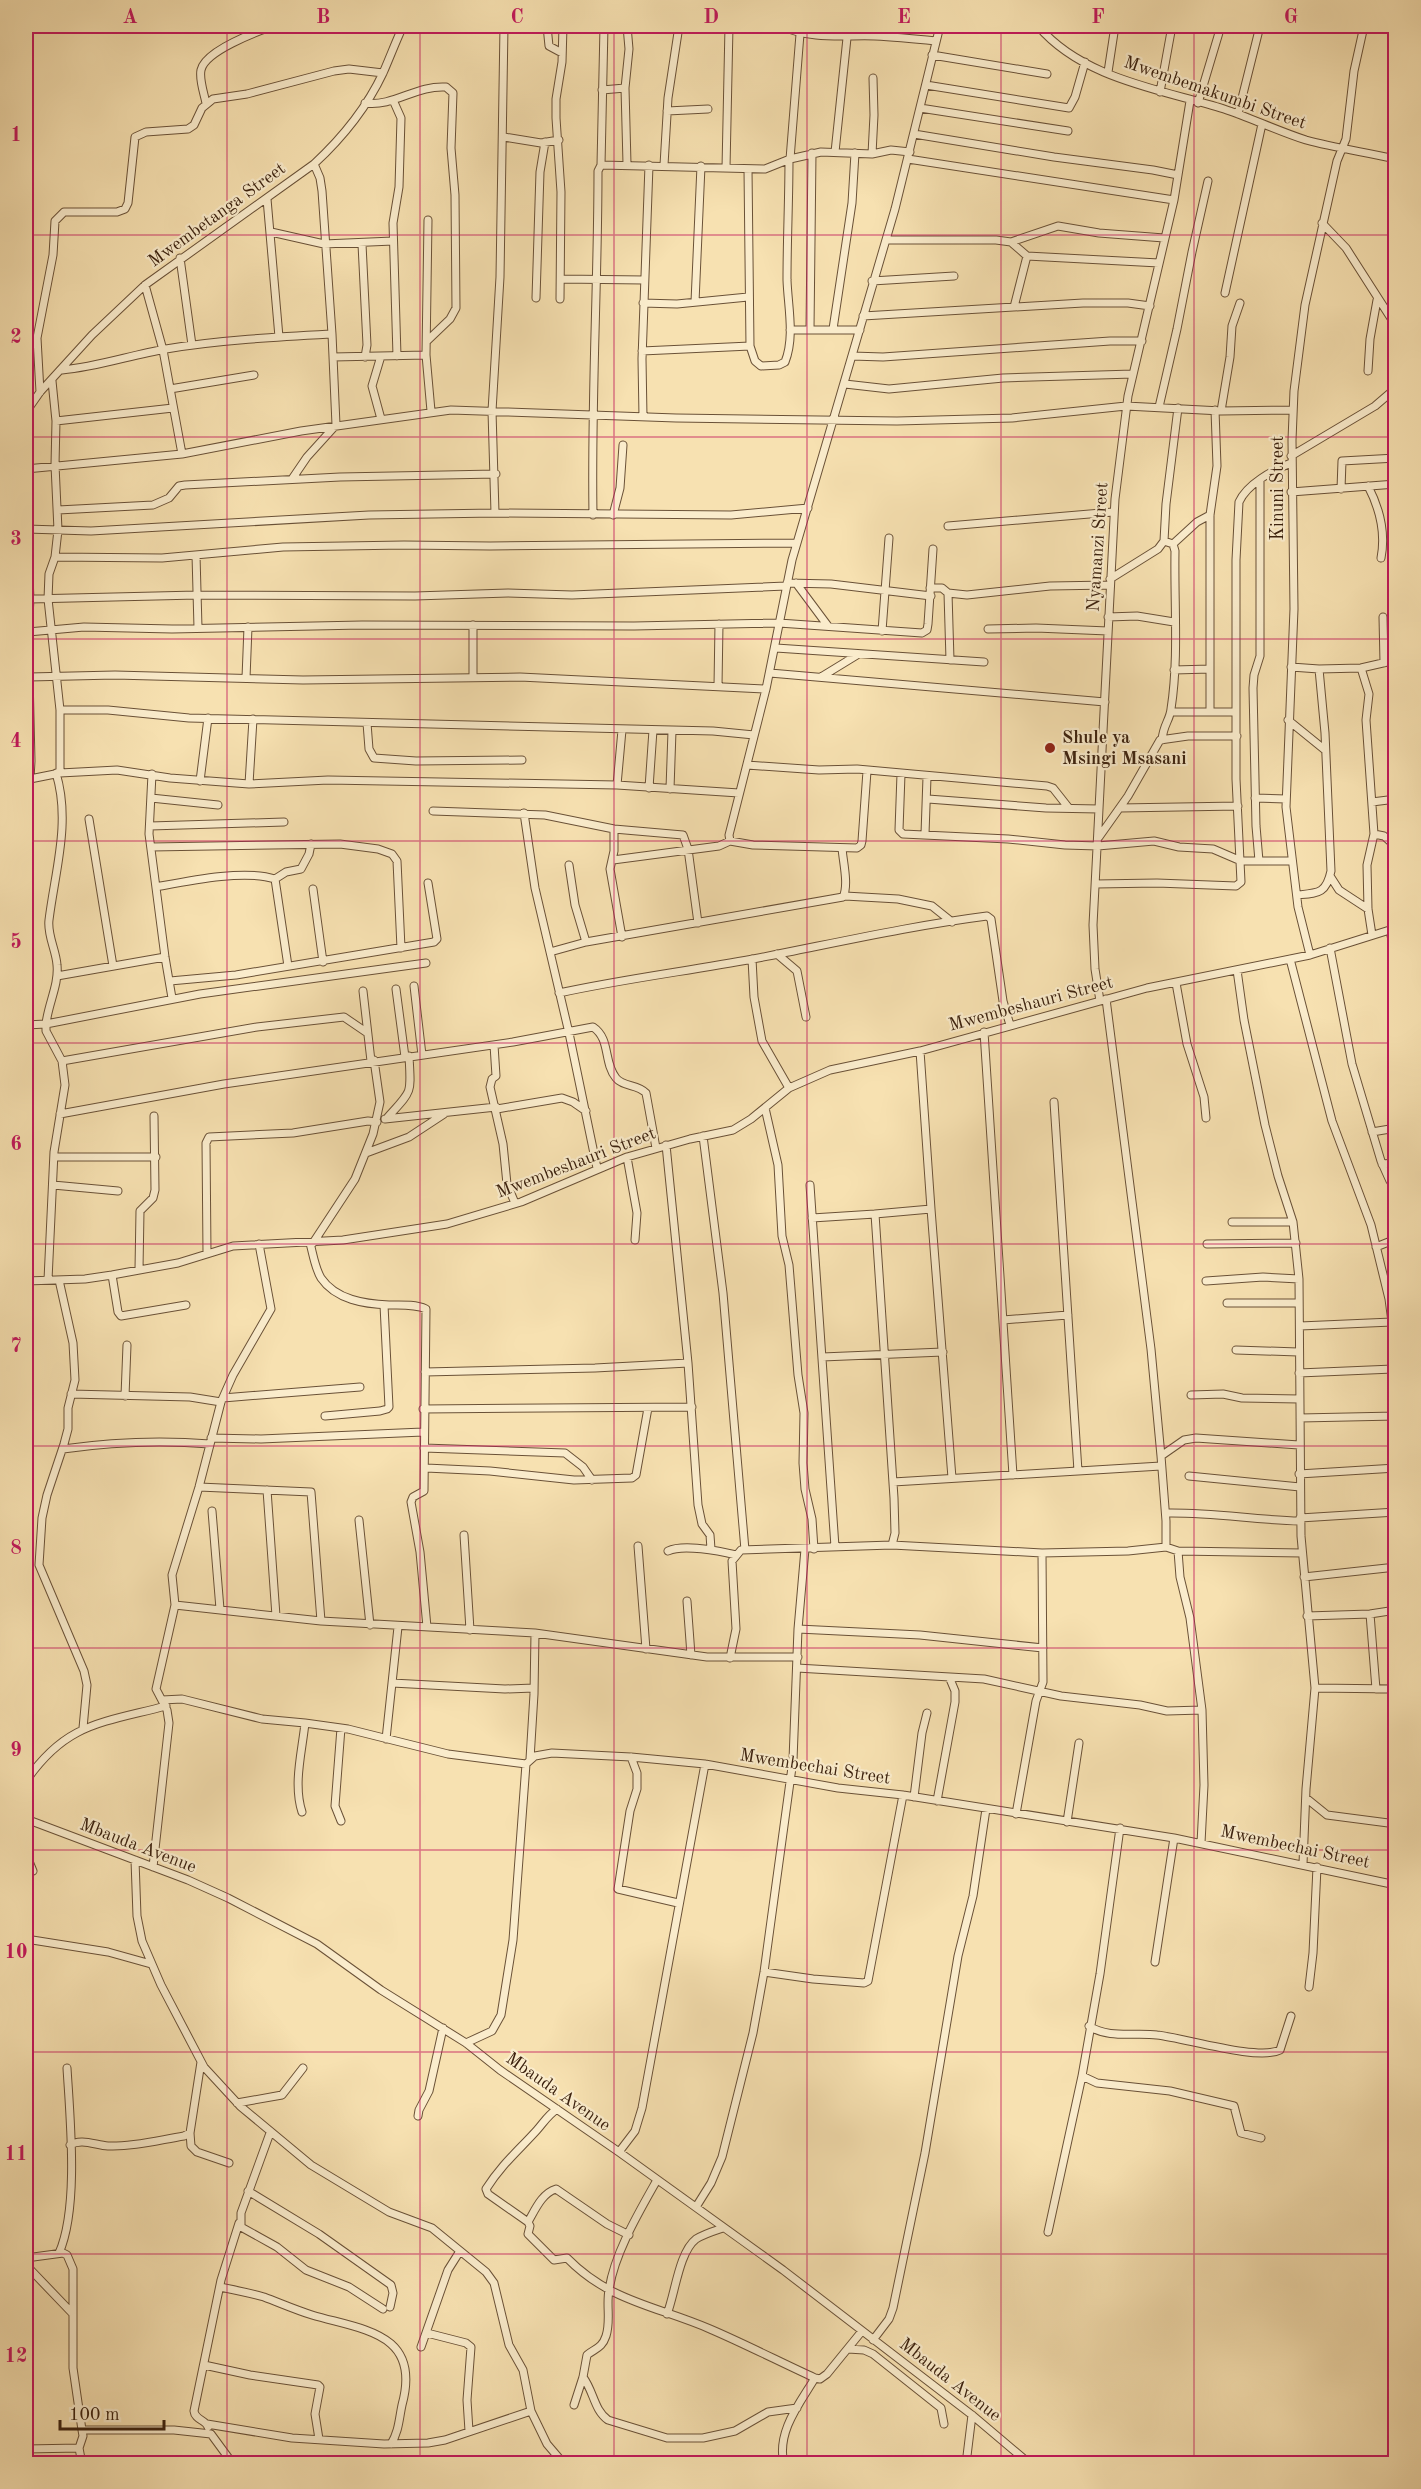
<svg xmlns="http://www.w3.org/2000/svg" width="1421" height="2489" font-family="'Old Standard TT',serif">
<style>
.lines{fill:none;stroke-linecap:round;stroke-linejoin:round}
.minor-casing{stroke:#6a5137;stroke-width:9}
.minor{stroke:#faeccc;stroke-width:7}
.grid{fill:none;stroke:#c2185b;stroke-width:1.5;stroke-opacity:0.55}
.poi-dot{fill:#8f2418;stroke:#faeccc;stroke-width:2}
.labels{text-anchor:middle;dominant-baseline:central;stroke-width:4.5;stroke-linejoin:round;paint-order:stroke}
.street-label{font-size:18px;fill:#3b210e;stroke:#faeccc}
.poi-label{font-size:18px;font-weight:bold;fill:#3b210e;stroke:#faeccc;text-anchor:start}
.neatline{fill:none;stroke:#c2185b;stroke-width:2}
.grid-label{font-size:20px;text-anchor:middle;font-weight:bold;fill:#c2185b}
</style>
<rect width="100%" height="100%" fill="#f7e1b1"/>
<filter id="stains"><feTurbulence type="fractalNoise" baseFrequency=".00333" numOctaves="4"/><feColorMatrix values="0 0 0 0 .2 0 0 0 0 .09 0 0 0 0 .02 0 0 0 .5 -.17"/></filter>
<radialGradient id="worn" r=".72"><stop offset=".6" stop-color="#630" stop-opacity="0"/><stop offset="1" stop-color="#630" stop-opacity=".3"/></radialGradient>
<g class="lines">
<defs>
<path id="minor" d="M547 26 549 46 562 53
M781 26C812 40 842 35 875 36 895 37 916 39 936 41
M1038 26C1083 79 1160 89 1224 109 1251 118 1278 131 1306 140 1335 148 1365 152 1396 159
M712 27 713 26
M873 36 875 26
M932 55 1047 74
M1108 72 1115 26
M926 85 1069 108 1075 97 1085 62
M602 90 625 88
M1160 92 1172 26
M393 100 401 118 399 187 393 223 397 356
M206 103C204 93 199 80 201 70 205 51 256 32 273 26
M365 103C394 107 416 85 446 87L453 93 451 148 455 195 456 308 450 319 427 341
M1198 103 1221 26
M920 108 1068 131
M667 111 708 109
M1238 114 1260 26
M914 134 1054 157 1153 170 1178 175
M504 137 541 143 559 140
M835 152 847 38
M872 154 874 115 873 78
M790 159 800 34
M908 159 1174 200
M627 164 625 88 629 49 627 26
M601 165 604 26
M664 165 668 98 679 26
M726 168 729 26
M748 169 750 346 755 361 761 366 779 365 785 362C795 337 788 307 787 280 787 239 789 199 789 159
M267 199 279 337
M428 220 426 355 431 411
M1322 223 1346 248 1396 326
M271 232 324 244 393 241
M886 240H996L1011 242 1027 256 1159 263
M1011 242 1058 226 1099 233 1164 238
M362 244 367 345 365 357
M180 258 192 345
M561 279 644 280
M872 281 954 276
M145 285 163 350 182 454
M1225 293 1262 124
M536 298 540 172 545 142
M560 299 561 192 556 118V99L562 62 563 26
M695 302 701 166
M643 303 677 304 748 297
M1014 307 1027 256
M863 316 1083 303H1128L1150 306
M810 329 812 153
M833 329 852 203 855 153
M790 330H860
M642 351 750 346
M852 356 883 357 1110 341H1142
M333 357 426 355
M62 370C97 367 131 355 166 349 221 340 277 337 332 334
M1368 371 1370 339 1377 300
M52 381 56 421 55 465 58 530 55 557 49 574 48 599 60 710V773
M845 384 889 389 1003 378 1133 374
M170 389 254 375
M40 392 37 338 53 255 55 221 64 212H117L125 209 128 203 135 137 146 132 188 129 194 125 202 108 213 99 247 94 334 71 349 69 383 73
M1159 407 1177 329 1192 252 1208 181
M1221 411 1230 357 1232 326 1240 303
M26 412 40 392 92 335 145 285 314 164C341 139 367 107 383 73 390 57 396 41 403 26
M643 417 642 359 649 165
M381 419 372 386 381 356
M56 421 173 408
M1291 456 1375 406 1396 388
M26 469 182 454 301 431 451 410 676 418 897 421 1012 418 1126 406 1221 411 1293 410
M292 479 307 457 336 425 332 334 322 191 320 178 314 164
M1368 486C1380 509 1386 532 1381 558
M1341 489 1342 461 1396 458
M1291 492 1396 484
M58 510 153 505 169 498 179 486 185 485 340 477 496 474
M495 513 492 411 500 277 504 26
M593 515C591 400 598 285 598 171L601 165 765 169 790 159 821 152 872 154 891 150 910 152
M613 515 620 488 623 445
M26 518 30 599 28 632 31 761 30 779 26 784
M948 526 1113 512
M26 529 91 531 369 515 495 513 731 515 808 508
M1173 544 1197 522 1210 515
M196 555 198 628
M55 557 162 558 283 547 404 545 490 546 797 543
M1110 579 1158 549 1164 541 1166 504 1178 408
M787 583 831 584 931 596
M796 583 828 626
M930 588H942L948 593 950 660
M948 593 967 595 1050 586 1110 585
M30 599 197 595 415 596 508 593 572 595 786 586
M1108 617 1137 616 1174 622
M1383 617 1384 663
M473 625V677
M988 629 1036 628 1108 631
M882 631 889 538
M28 632 84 627 172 629 362 625 634 626 779 623 922 633 927 630 928 624 933 549
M776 648 984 662
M1291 667 1319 669 1361 668 1396 660
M1361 668 1369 694 1366 720 1374 834 1367 865 1368 909 1372 935
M1174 670 1210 669
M770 673 1105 702
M29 677 115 675 303 680 520 677 766 689
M821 677 857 655
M246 678 248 627
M718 686 719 624
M60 710H108L189 718 713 731 754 735
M1210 711V515L1217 466 1215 410
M1171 712H1236
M1288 720 1325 750
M367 723 369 749 374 758 416 761 522 760
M1162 740C1163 725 1170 720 1171 709 1179 658 1174 603 1175 551L1173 544 1164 541
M747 765 819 770 857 769 1047 786 1053 788 1068 807
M152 774 149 834 165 957 172 998
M901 774 899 830 903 834 1008 839 1065 845 1098 846 1154 841 1179 847 1213 849 1241 861H1292
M30 779 60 773 117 770 170 778 249 784 328 780 617 785 739 793
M200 781 208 718
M249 784 253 719
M617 785 622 730
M649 788 653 730
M670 789 672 731
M151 798 218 805
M1255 798 1286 799
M928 799 1046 808 1099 809
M1372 802 1396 799
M1120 808 1238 806
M433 811 545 815 614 829 683 835 688 849 698 923
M524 813 535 888 569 1033 597 1168
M89 819 113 966
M150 826 284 822
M614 829V851L610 869 622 937
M925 834 927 777
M1374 834 1384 836 1396 847
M1099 837 1128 796 1160 740 1188 736H1237
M730 841 729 835 766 689 792 560 895 209 940 26
M151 847 340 844 378 849 392 854 397 861 401 948
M613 860 719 846 730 841 753 845 857 848 861 845 862 841 867 771
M1259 861 1256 826 1253 688 1254 675 1260 656V480
M569 865 575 905 586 942
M1330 876 1339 890 1368 909
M275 879 286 872 301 869 309 854 311 844
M1096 884 1157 883 1236 886 1241 882 1236 779V560L1239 502C1247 484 1273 470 1291 463
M156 887C188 881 244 869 275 879L288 966
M313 889 323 962
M1297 895C1318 893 1326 894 1331 871L1325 733 1319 669
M845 896 898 899 932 906 952 922
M1390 930 1396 962
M1330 948 1352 1064 1381 1161 1390 1181 1396 1183
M550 952 586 942 843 897C849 885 843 862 842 848
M777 954 797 971 806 1017
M1310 955 1298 907 1286 807 1294 609 1292 440 1294 391 1305 305 1337 161 1346 139 1354 71 1364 26
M752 959 754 997 762 1041 789 1088
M1290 959 1332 1121 1371 1225 1389 1299 1392 1322 1394 1416
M1237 970 1244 1020 1265 1125 1278 1176 1293 1222 1299 1279 1301 1536 1315 1688 1306 1789 1303 1864
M57 976 165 957
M170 981 236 975 434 942 437 939 428 883
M1176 983 1187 1044 1204 1097 1206 1118
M414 986 422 1055
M396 989 405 1057
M363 991 371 1061
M559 993C623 979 688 971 753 959 831 944 909 926 987 916L991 919 1003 1001 1010 1025
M1106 999 1151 1349 1161 1456 1184 1440 1196 1438 1299 1445
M1100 1001 1095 969 1093 925 1115 499 1128 396 1174 200 1190 101
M26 1025 46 1024 200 994 426 963
M984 1032 1013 1475
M494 1045 496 1076 492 1079 490 1087 503 1144 507 1184 515 1203
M920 1051 931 1209
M62 1061 257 1027 344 1017 366 1032
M1054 1102 1078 1471
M765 1108 778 1165 782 1236 789 1265 798 1375 804 1413 803 1463 805 1489 812 1519 814 1549
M497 1109 562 1098 573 1102 586 1111
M60 1114 224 1084 513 1042 593 1027C611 1039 603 1062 616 1078 623 1087 638 1084 646 1093L656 1148
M387 1118C413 1089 411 1095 409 1056
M385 1119 496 1107
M1372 1132 1396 1128
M703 1136 723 1293 745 1550
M666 1145 688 1363 698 1505 702 1524 710 1535 711 1549
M366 1153 409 1137 444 1114
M54 1157H156
M627 1157 637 1213 635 1240
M1382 1164 1396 1163
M53 1185 118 1191
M810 1185 835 1547
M812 1218 875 1214
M1232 1222H1293
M310 1243C313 1254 315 1268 321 1278 336 1300 365 1304 389 1305 401 1305 415 1304 426 1309L424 1491 413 1497 411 1502 420 1552 427 1627
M313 1243 355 1179 373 1134 380 1102 374 1060
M1207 1244 1296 1243
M1376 1247 1396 1239
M207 1253 206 1143 209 1137 293 1133 368 1121 377 1122
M139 1269 140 1211 153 1198 155 1190 154 1116
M112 1275 118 1312 121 1316 186 1305
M48 1280 54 1152 65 1085 62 1061 46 1031V1024C48 1004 59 985 57 965 56 950 47 935 49 920 55 871 71 822 56 773
M59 1280 73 1343 75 1380 68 1408V1429L64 1444 47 1495 42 1518 39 1565 84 1671 87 1685 83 1728
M26 1281 85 1279 112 1275 178 1263 233 1246 343 1240 447 1224 521 1202 627 1157 690 1139 733 1130 751 1119 789 1088 830 1070 920 1051 1147 988 1310 955 1396 928
M1206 1281 1263 1277 1299 1279
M1227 1303H1299
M1003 1320 1068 1315
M1300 1326 1392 1322
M1236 1350 1298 1352
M822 1357 943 1352
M425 1372 595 1368 688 1363
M1299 1373 1393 1369
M71 1394 190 1397 221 1402
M1191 1395 1223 1394 1242 1398 1299 1399
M125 1396 127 1345
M223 1398 360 1387
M423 1409 692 1407
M325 1416 380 1411 387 1409 389 1407 384 1305
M1300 1418 1396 1416
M211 1438 261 1439 423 1432
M424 1448 565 1453 583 1467 592 1480
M63 1449C112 1442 160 1440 210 1444
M1161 1456 1166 1521V1547
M426 1468 490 1471 574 1480 632 1478 636 1475 648 1408
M1299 1474 1396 1468
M1189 1476 1300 1487
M893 1482 1161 1466
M199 1487 311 1492 321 1621
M267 1490 276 1616
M212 1511 220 1609
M1166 1513C1211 1512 1255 1520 1300 1521
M1300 1518 1396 1512
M359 1520 370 1625
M464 1535 470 1630
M892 1545 895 1533 894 1498 875 1214 931 1209 952 1478
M638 1546 646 1649
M668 1551C683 1544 719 1551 736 1555
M1178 1551 1180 1577 1190 1618 1202 1710 1204 1785 1201 1843
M1304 1577 1396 1567
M687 1601 691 1655
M175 1605 321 1621 535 1633 707 1657H798
M1370 1614 1376 1689
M1307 1616 1370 1614 1396 1610
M798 1629 920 1635 1043 1648
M730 1658 736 1629 732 1561 741 1550 892 1545 1042 1553 1128 1551 1166 1547 1178 1551 1302 1553
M797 1668 984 1679 1061 1696 1140 1705 1167 1711 1202 1710
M392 1683 505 1689 534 1688
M1315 1688 1396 1689
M162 1700 182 1699 262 1719 305 1723 348 1729 448 1754 526 1764
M386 1739 398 1627
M631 1757 637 1773V1789L630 1811 618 1889 678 1903
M530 1759 534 1694 535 1633
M26 1781C66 1723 101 1723 166 1706
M914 1797 922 1733 927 1713
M1306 1798 1327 1815 1396 1824
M937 1801 955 1702V1691L950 1679
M302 1812C293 1784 302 1752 305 1723
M1016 1814 1036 1701 1043 1682 1042 1553
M26 1819 188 1880 228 1898 317 1944 381 1990 466 2043 500 2070 619 2152 783 2270 972 2415 1030 2464
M341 1821 335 1806 341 1728
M1067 1822 1079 1743
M26 1854 33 1871
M135 1860 137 1916 142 1941 161 1985 204 2067 240 2106 311 2165 389 2212 432 2228 486 2272 494 2283 509 2345 523 2370 531 2411 547 2444 564 2464
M153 1867 169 1723 167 1710 156 1689 175 1605 172 1575 199 1487 221 1402 233 1375 271 1309 259 1244
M26 1939 108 1952 151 1964
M1155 1962 1174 1838
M764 1972 813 1979 864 1983 868 1981 903 1795
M1309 1987 1313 1953 1317 1867
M1089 2026C1108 2039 1136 2032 1157 2035 1185 2038 1258 2061 1280 2050L1291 2016
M466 2043 492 2031 501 2015 513 1940 526 1764 535 1756 552 1753 631 1757 705 1764 838 1788 903 1795 1174 1838 1396 1885
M201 2062 190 2133 191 2146 197 2152 229 2163
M1082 2076 1097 2083 1170 2091 1234 2106 1241 2133 1261 2138
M237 2103 282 2095 303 2068
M557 2109C548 2115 544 2122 537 2130 518 2151 502 2164 486 2189L488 2194 528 2222 530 2226 528 2234 554 2260 567 2258C610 2302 657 2306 710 2329 745 2344 780 2362 815 2378
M418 2116 419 2110 429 2091 443 2028
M270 2133 241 2213V2227L277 2247 306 2270 349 2287 383 2309
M70 2145C81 2138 95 2145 108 2146 133 2147 159 2140 184 2136L190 2133
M619 2152 635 2131 642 2108 705 1764
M248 2191 319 2234 391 2285 393 2293 390 2307
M696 2207 711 2183 722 2157 753 2033 764 1972 793 1760 798 1629 805 1549
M528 2222C535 2210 542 2193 556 2189L607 2224 629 2235
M1048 2232 1082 2076 1100 1974 1120 1828
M59 2253C79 2208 70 2118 67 2068
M26 2258 63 2253 67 2255 73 2269V2368L82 2430H174L211 2434 233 2464
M26 2265 72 2313
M220 2287C235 2290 250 2293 264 2297 280 2303 296 2310 312 2315 362 2330 422 2332 402 2405 399 2419 399 2431 391 2444
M667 2314C675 2294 679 2252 696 2239 704 2234 714 2231 723 2228
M427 2333 466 2343 471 2347 467 2400 469 2431
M873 2340 889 2319 893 2308 925 2153 958 1956 973 1896 986 1809
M421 2347 448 2270 460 2251
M848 2349 864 2350 873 2354 941 2408 944 2424
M204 2365 250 2375 318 2385 320 2387 315 2414 319 2439
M583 2377C594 2392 594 2410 608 2420L667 2438H703L735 2431 768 2412 797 2408
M574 2405 583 2377 587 2355C596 2348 602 2348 606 2336 611 2321 606 2305 609 2290 614 2254 639 2212 657 2180
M207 2424 292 2438 384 2444 428 2443 445 2440 531 2411
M208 2427C206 2420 195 2420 194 2411L221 2280 239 2223
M82 2430 83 2436 79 2448 82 2464
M26 2449 79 2448
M784 2464C776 2432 800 2403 815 2378L820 2379 827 2374 862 2331
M966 2464 972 2415
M1378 2464 1396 2457"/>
</defs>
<use href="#minor" class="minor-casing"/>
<use href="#minor" class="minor"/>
</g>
<path class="grid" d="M227 26V2464M420 26V2464M614 26V2464M807 26V2464M1001 26V2464M1194 26V2464M26 235H1396M26 437H1396M26 639H1396M26 841H1396M26 1043H1396M26 1244H1396M26 1446H1396M26 1648H1396M26 1850H1396M26 2052H1396M26 2254H1396"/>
<circle class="poi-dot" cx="1050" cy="748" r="6"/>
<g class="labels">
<g class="street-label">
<text transform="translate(1215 93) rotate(19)">Mwembemakumbi Street</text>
<text transform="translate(217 215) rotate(-36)">Mwembetanga Street</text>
<text transform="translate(1278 488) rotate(-90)">Kinuni Street</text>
<text transform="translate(1098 547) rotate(-86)">Nyamanzi Street</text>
<text transform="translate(1031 1004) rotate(-15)">Mwembeshauri Street</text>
<text transform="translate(576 1163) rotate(-21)">Mwembeshauri Street</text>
<text transform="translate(815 1767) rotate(9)">Mwembechai Street</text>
<text transform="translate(138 1846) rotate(21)">Mbauda Avenue</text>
<text transform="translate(1295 1847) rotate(12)">Mwembechai Street</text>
<text transform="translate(558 2092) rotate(35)">Mbauda Avenue</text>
<text transform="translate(950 2380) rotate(38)">Mbauda Avenue</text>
</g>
<g class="poi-label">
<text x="1062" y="738">Shule ya<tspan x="1062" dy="21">Msingi Msasani</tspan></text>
</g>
</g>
<rect width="1421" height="2489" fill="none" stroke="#f7e1b1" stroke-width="66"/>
<path d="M60 2420v9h104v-9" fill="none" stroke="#3b210e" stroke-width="3"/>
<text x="69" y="2420" font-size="18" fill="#3b210e" stroke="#faeccc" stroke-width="4.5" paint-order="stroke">100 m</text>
<rect x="33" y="33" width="1355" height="2423" class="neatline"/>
<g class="grid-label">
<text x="130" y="23">A</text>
<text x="323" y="23">B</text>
<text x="517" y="23">C</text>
<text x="711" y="23">D</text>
<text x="904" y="23">E</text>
<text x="1098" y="23">F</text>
<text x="1291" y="23">G</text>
<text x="16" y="141">1</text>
<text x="16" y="343">2</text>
<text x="16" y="545">3</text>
<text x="16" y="747">4</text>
<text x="16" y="948">5</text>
<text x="16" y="1150">6</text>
<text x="16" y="1352">7</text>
<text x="16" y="1554">8</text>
<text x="16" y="1756">9</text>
<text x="16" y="1958">10</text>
<text x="16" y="2160">11</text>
<text x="16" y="2362">12</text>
</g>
<rect width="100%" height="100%" filter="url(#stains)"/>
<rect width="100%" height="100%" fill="url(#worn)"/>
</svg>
